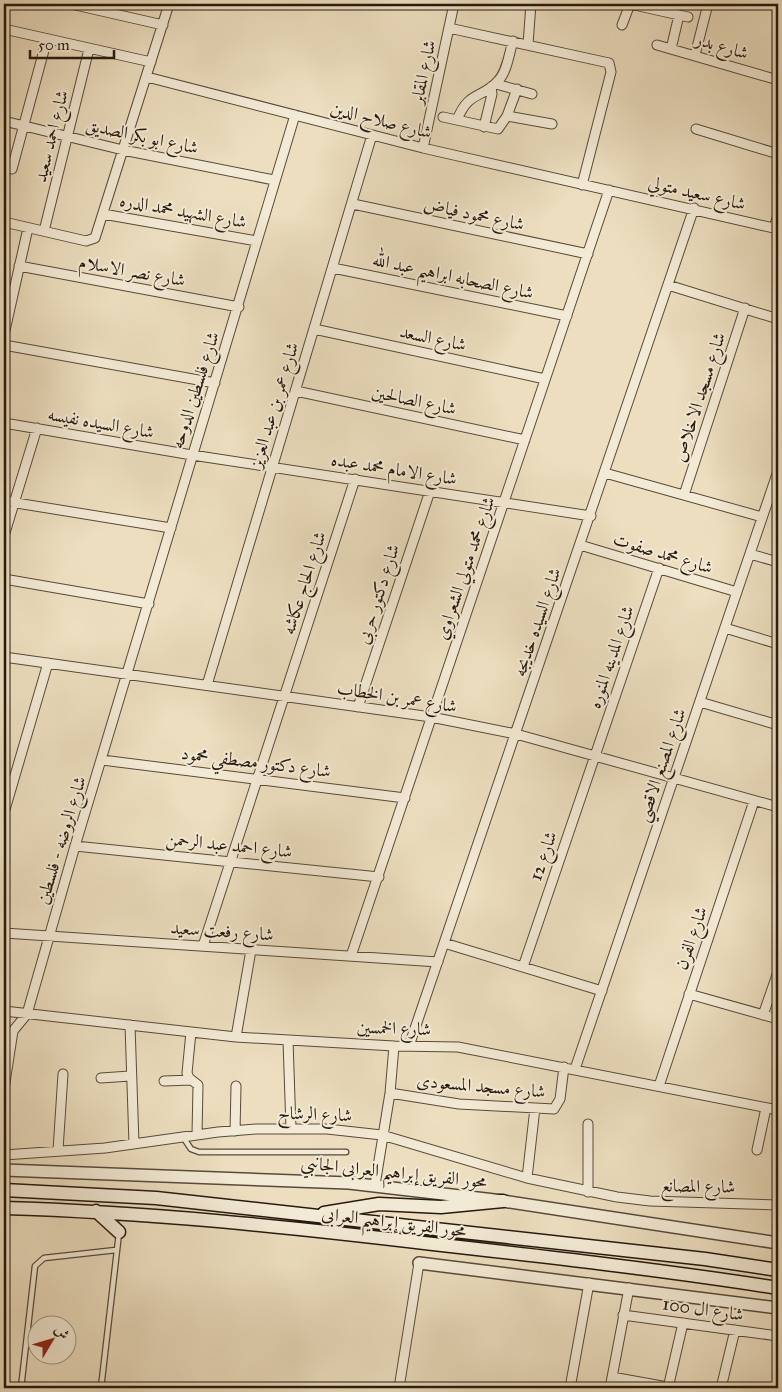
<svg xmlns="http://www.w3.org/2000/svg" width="782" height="1392" font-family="'IM FELL Great Primer',Amiri,serif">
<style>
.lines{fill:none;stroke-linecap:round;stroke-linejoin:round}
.service-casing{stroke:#584a3b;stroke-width:7}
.minor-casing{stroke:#584a3b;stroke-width:11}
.tertiary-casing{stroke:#584a3b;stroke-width:14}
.secondary-casing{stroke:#26190f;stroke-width:15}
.service{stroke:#f3ead5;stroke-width:4.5}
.minor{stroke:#f3ead5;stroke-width:9}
.tertiary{stroke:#f3ead5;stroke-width:11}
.secondary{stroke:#f3ead5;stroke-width:12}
.labels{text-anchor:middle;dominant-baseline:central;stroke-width:4;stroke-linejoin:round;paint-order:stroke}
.street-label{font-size:18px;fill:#26190f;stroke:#f3ead5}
</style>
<rect width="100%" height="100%" fill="#ecdebf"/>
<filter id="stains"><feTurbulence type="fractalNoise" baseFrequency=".004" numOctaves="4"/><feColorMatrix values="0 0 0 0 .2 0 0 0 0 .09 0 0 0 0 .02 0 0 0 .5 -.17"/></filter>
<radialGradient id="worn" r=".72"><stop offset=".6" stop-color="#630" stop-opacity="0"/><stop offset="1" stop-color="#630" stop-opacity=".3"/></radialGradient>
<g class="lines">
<defs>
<path id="service" d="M183 1137 191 1149 199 1152H346
M21 1388 35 1266 44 1258 116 1250
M101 1388 119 1233"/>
<path id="minor" d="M71 4 163 25
M630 4 688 17
M622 25 630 4
M449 28 609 63 611 72 582 185
M4 29 151 62
M528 44 531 4
M657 45 778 80
M671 49 679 15
M695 55 708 4
M147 77 423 148 778 229
M496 84 532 94
M507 116 552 124
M443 117 498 129 507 116 517 89
M457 120C469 90 482 99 498 81 507 72 509 54 513 41
M4 121 123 150 274 180
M484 127 492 94 491 87
M696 129 778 154
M423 148 454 4
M12 169 47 39
M353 204 588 254
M103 214 257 241
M4 222 86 241 95 238 169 4
M774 228 778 215
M44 231 89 49
M19 266 239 307
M333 268 567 316
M668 285 778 319
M314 329 545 379
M4 335 28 228
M4 345 215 383
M296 391 525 440
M4 423 192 455 591 516
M605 473 762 517
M684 495 745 308
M4 501 171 528
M4 536 37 428
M580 545 737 592
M750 554 778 562
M4 579 149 604
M725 628 778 644
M4 657 431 717 516 734 778 807
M207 685 372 135
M700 702 778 725
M358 707 430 491
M102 760 405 798
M4 813 48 663
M75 846 379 877
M4 933 438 962
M444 943 602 991
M203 946 355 479
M351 956 609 190
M523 967 659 568
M689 994 778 1019
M4 1011 236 1037 394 1046 458 1047 778 1110
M763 1015 778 972
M130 1025 134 1144
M191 1032 187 1073 189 1078 198 1085 197 1135
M236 1037 251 950
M288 1040 291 1129
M409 1046 694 208
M575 1069 778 471
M101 1078 130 1076
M164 1081 191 1080
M659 1086 754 801
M4 1089 13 1031 27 1014 75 846 295 115
M390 1093 459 1104 554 1109 560 1099 564 1067
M588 1124V1192
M235 1131 236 1086
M58 1150 63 1074
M757 1150 766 1108
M4 1155 105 1148 218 1132 256 1129H327L382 1135 527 1178 617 1197 650 1201 778 1205
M527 1178 535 1108
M375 1185 390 1093 394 1046
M623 1315 778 1336
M612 1377 673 1388
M399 1388 419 1263
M570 1388 589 1283
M610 1388 629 1288
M668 1388 683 1323
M721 1388 735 1330"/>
<path id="tertiary" d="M4 1170 349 1183 503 1201 778 1243
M419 1263 778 1308"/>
<path id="secondary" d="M4 1190 156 1198 705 1259 778 1270
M4 1208C147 1212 290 1227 433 1244 548 1257 663 1270 778 1288
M96 1211 119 1232
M324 1213 379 1204 441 1207 503 1201"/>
</defs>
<use href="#service" class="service-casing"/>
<use href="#minor" class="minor-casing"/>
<use href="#tertiary" class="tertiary-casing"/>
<use href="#secondary" class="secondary-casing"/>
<use href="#service" class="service"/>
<use href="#minor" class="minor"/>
<use href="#tertiary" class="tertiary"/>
<use href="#secondary" class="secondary"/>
</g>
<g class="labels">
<g class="street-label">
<text transform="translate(722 46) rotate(16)">شارع بدر</text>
<text transform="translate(423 72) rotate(-78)">شارع المقابر</text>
<text transform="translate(381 120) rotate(14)">شارع صلاح الدين</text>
<text transform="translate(51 136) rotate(-76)">شارع احمد سعيد</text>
<text transform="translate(142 136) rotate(12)">شارع ابو بكر الصديق</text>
<text transform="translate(697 193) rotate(13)">شارع سعيد متولي</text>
<text transform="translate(183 211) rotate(10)">شارع الشهيد محمد الدره</text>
<text transform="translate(474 214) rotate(12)">شارع محمود فياض</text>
<text transform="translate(132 271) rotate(10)">شارع نصر الاسلام</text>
<text transform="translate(453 276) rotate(12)">شارع الصحابه ابراهيم عبد الله</text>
<text transform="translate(433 338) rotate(12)">شارع السعد</text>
<text transform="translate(195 390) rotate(-72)">شارع فلسطين الدوحه</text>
<text transform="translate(699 397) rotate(-72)">شارع مسجد الاخلاص</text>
<text transform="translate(414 400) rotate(12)">شارع الصالحين</text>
<text transform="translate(274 405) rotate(-73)">شارع عمر بن عبد العزيز</text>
<text transform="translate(101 423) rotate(10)">شارع السيده نفيسه</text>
<text transform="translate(394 469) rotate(9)">شارع الامام محمد عبده</text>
<text transform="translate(663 553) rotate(17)">شارع محمد صفوت</text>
<text transform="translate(465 568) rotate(-71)">شارع محمد متولي الشعراوي</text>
<text transform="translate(304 583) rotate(-72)">شارع الحاج عكاشه</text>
<text transform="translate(378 594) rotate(-72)">شارع دكتور حربى</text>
<text transform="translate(537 622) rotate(-71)">شارع السيده خديجه</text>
<text transform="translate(611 657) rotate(-71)">شارع المدينه المنوره</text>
<text transform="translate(397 697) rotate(9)">شارع عمر بن الخطاب</text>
<text transform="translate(256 762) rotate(7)">شارع دكتور مصطفي محمود</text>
<text transform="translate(661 765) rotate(-71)">شارع المصنع الاقصي</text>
<text transform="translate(61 840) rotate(-73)">شارع الروضه - فلسطين</text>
<text transform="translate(229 845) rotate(6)">شارع احمد عبد الرحمن</text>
<text transform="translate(543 856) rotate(-71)">شارع 12</text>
<text transform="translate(222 931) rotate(4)">شارع رفعت سعيد</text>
<text transform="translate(691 938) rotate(-71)">شارع الفرن</text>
<text transform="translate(394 1028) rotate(2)">شارع الخمسين</text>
<text transform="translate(481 1086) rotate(5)">شارع مسجد المسعودى</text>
<text transform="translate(315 1114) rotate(2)">شارع الرشاح</text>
<text transform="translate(394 1172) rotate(6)">محور الفريق إبراهيم العرابى الجانبي</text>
<text transform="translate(698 1186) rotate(1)">شارع المصانع</text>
<text transform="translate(394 1222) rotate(7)">محور الفريق إبراهيم العرابى</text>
<text transform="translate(703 1309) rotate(8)">شارع ال 100</text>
</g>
</g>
<rect width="782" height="1392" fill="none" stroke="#ecdebf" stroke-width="20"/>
<rect x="5" y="5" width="772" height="1382" fill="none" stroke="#26190f" stroke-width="2.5"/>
<rect x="10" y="10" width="762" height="1372" fill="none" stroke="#26190f"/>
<g transform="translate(52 1340) rotate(52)"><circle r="24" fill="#f3ead5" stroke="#a19686"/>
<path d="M0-4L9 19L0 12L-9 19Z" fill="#8f2418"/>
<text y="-8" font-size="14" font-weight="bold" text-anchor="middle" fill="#26190f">ش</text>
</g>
<path d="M30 50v8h84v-8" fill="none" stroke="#26190f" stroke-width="2.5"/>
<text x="38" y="50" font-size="15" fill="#26190f" stroke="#f3ead5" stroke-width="4" paint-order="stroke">50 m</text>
<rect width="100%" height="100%" filter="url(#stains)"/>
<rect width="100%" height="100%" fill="url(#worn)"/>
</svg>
